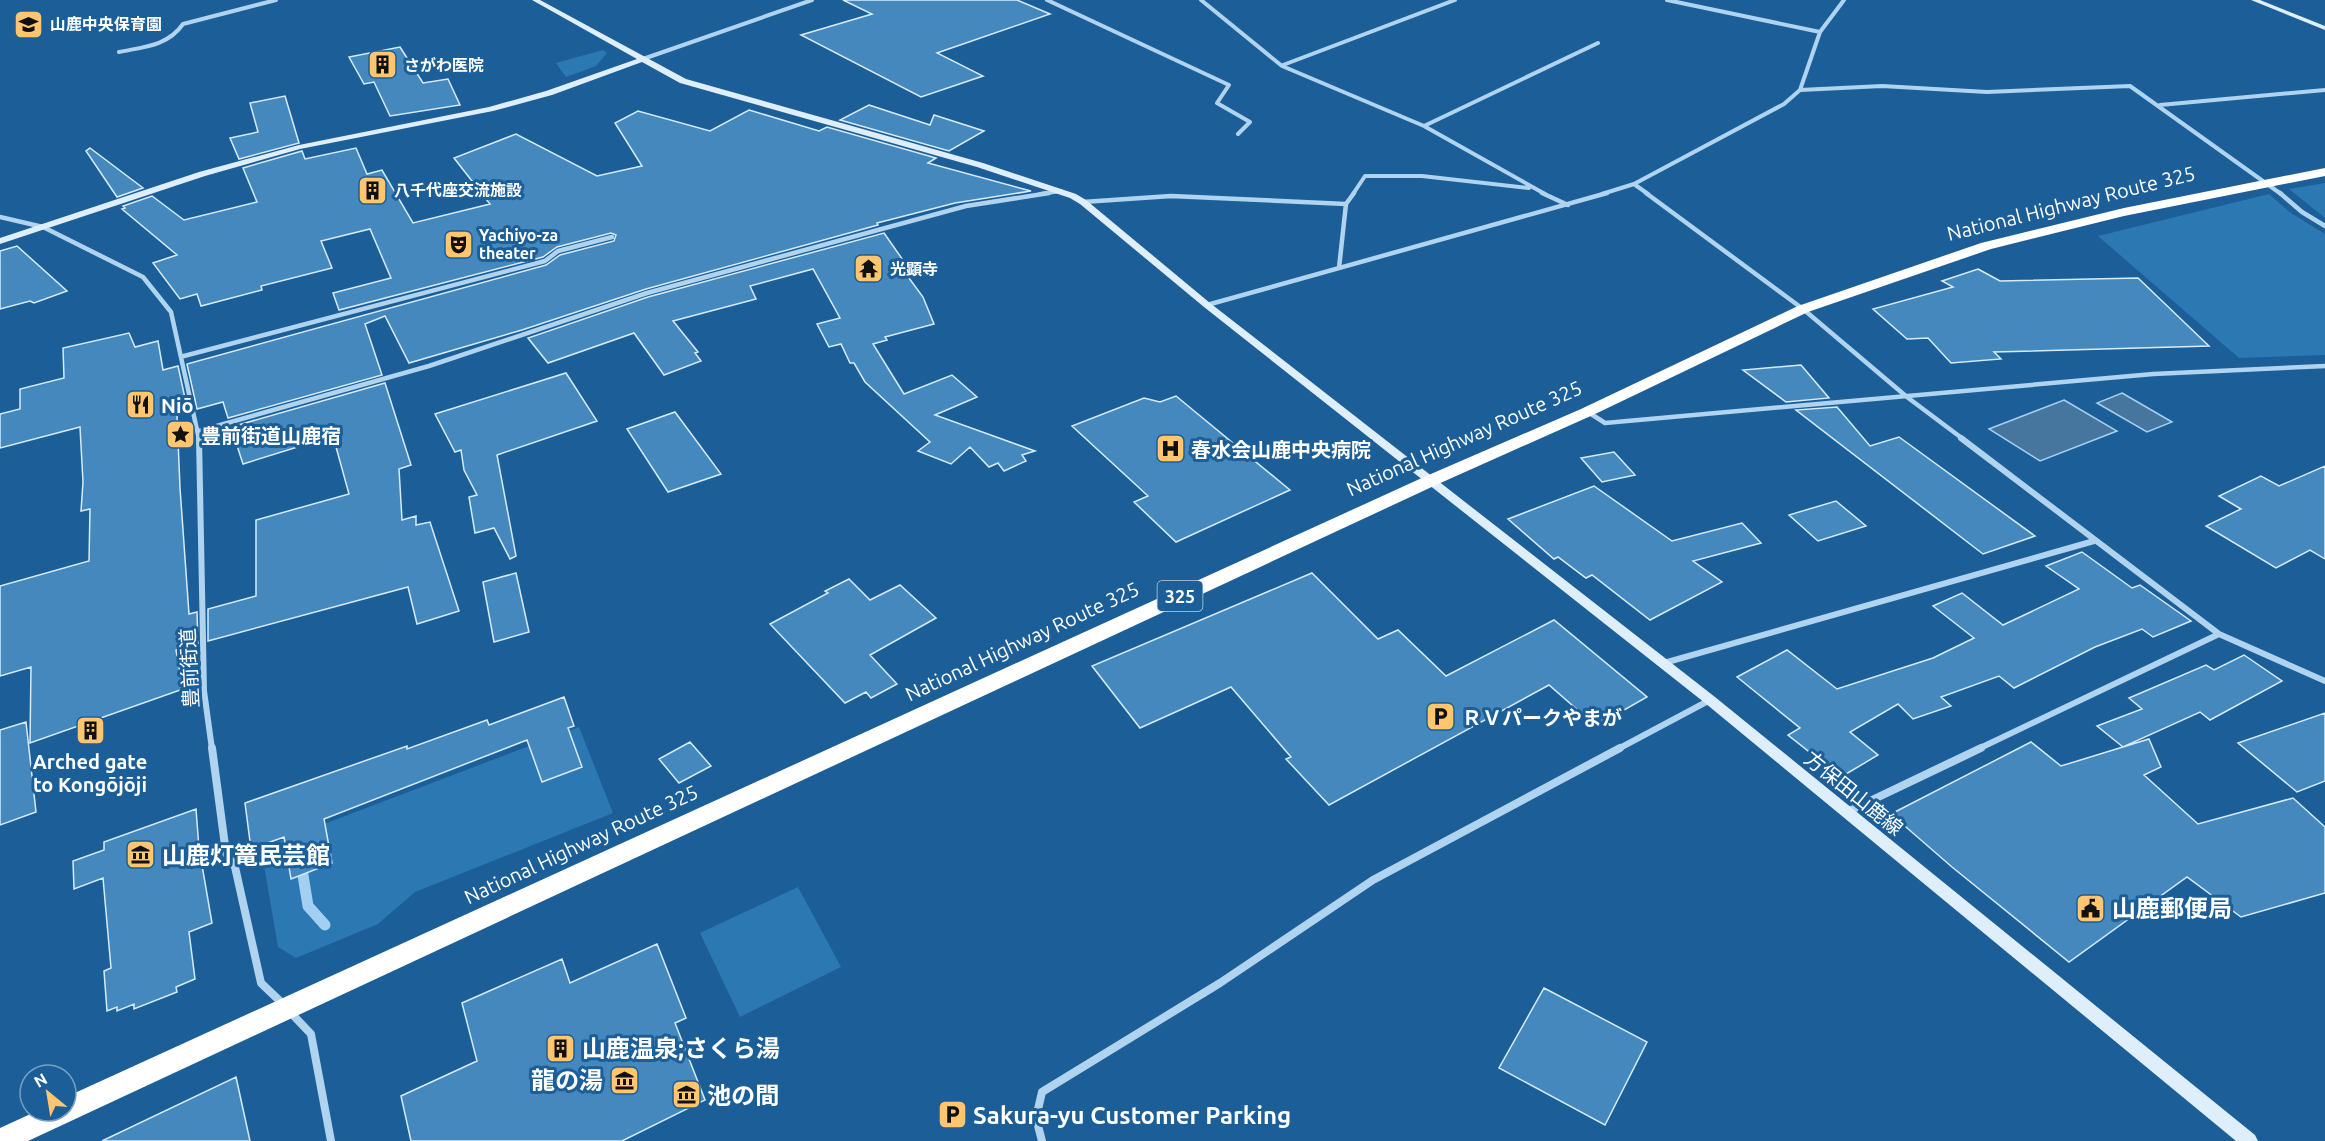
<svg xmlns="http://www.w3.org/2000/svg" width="2325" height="1141" font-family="Ubuntu,'Noto Sans JP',sans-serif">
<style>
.green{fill:#2c78b3}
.water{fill:#46759d;stroke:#a3d0f2;stroke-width:1.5}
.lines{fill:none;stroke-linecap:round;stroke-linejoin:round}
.stream{stroke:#a3d0f2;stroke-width:11}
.building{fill:#4488be;stroke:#d7ebfb;stroke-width:1.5}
.street-far3{stroke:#b0d4f0;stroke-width:4}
.street-far2{stroke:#b0d4f0;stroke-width:4.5}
.street-far1{stroke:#b0d4f0;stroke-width:6}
.street{stroke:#b0d4f0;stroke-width:8}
.secondary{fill:#deeefb;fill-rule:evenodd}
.highway{fill:#fff;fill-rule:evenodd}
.labels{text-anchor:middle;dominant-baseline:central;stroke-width:6;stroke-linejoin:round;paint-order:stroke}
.far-poi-label{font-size:16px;font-weight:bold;fill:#fff;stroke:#1c5f98;text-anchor:start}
.shield{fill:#1c5f98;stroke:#bbcfe0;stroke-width:1.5}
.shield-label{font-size:18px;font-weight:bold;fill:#fff}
.street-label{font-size:20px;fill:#fff;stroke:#1c5f98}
.poi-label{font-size:20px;font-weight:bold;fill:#fff;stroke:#1c5f98;text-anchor:start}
.near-poi-label{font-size:24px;font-weight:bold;fill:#fff;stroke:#1c5f98;text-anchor:start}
</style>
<rect width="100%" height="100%" fill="#1c5f98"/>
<path class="green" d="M603 50 607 53 596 66 566 77 556 63Z
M2325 183V218L2289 189Z
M2269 194 2291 213 2325 234V355L2239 358 2098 236Z
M579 727 613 813 415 892 378 924 296 958 278 947 261 848Z
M798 887 841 967 740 1017 700 933Z"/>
<path class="water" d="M2122 393 2172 422 2147 432 2097 403Z
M2064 400 2117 431 2040 461 1989 429Z"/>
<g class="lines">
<path class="stream" d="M301 863 308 906 325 925"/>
</g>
<path class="building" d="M843 0H1017L1050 14 937 53 983 76 921 97 801 35 872 14Z
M400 47 423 83 448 79 460 105 390 116 374 82 364 84 349 57Z
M285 96 299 143 239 159 230 138 258 132 250 103Z
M869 105 930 125 934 115 984 131 949 151 840 120Z
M749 110 819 131 827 127 936 158 928 163 1031 191 955 203 877 223 878 225 646 289 522 330 409 363 385 316 365 324 382 375 228 418 223 402 197 409 187 364 546 265 560 255 614 241 616 235 611 233 557 247 543 257 339 310 333 293 391 278 370 229 321 241 332 268 261 286 262 290 201 306 197 294 180 299 153 263 177 255 122 209 125 208 123 206 152 196 184 220 257 202 243 168 302 151 305 159 356 148 367 174 382 170 413 223 490 204 454 158 516 134 597 176 642 166 615 123 638 111 710 131Z
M90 148 143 188 117 197 86 151Z
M884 233 912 273 906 274 923 297 934 324 885 337 887 340 873 344 904 394 952 375 977 397 935 415 1035 451 1022 455 1026 461 1004 471 998 463 989 467 970 447 951 464 918 451 930 442 865 382 854 363H850L841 344 829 347 817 324 840 318 813 269 750 286 756 299 673 321 698 352 695 353 701 361 664 375 634 333 548 363 528 338 648 297Z
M17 246 67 291 34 303 30 301 0 309V251Z
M1978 269 2000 281 2138 278 2209 346 1994 352 2001 359 1951 363 1928 338 1907 339 1873 309 1953 287 1942 281Z
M129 333 135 347 158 341 163 370 178 366 188 412 177 415 180 488 189 614 197 612 198 644 176 650 183 689 30 743 31 667 0 676V586L89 561 90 509 81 511 83 482 80 427 0 448V414L20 409V389L64 378 63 348Z
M1801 365 1829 398 1786 402 1743 370Z
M566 373 597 421 497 455 516 556 510 559 494 528 475 533 469 497 477 495 464 470 461 450 455 452 435 414Z
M385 383 411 465 399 469 402 520 416 516V525L430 522 459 611 417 624 408 587 208 641V609L256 596V520L349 494 333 436 243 464 231 427Z
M1176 396 1290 490 1176 542 1134 502 1148 496 1072 426 1144 398 1160 402Z
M1837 407 1870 446 1899 437 2035 536 1983 554 1796 410Z
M675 412 721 474 668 492 627 429Z
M1614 452 1635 475 1602 482 1581 458Z
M2325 466V559L2310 550 2276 568 2206 526 2241 509 2219 496 2261 476 2279 486Z
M1594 486 1672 541 1742 523 1761 543 1693 561 1722 582 1650 620 1592 575 1586 578 1558 557 1554 559 1508 519Z
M1836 501 1866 526 1818 541 1789 515Z
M2082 552 2132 588 2140 585 2191 621 2153 637 2142 629 2095 647 2014 688 1999 676 1941 697 1951 706 1913 719 1898 704 1850 732 1878 755 1841 777 1788 735 1800 728 1737 677 1787 650 1837 689 1933 658 1974 638 1933 606 1962 593 2003 625 2079 589 2046 566Z
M516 573 529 632 494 642 483 582Z
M1312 573 1378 639 1398 630 1446 676 1554 620 1647 697 1596 726 1549 685 1329 805 1286 759 1291 757 1231 687 1140 728 1092 666Z
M849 579 870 600 900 585 936 618 870 655 897 684 871 698 866 692 845 703 770 624 828 593 825 591Z
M2244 655 2282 681 2210 720 2200 712 2123 747 2097 726 2142 709 2129 698 2206 665 2214 670Z
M564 697 574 726 568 728 582 767 542 782 527 740 324 819 332 863 291 879 284 837 251 849 245 803 407 746V749L487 720 489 725Z
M2325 713V781L2297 792 2238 743Z
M26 722 36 812 0 825V730Z
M2149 739 2161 767 2144 775 2198 824 2293 798 2325 827V893L2241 917 2187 877 2069 962 1952 867 1891 814 2031 742 2061 766Z
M690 742 711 766 679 783 659 759Z
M196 809 199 848 212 923 189 932 195 979 176 987 177 992 134 1009V1004L117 1011V1007L107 1011 104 971 111 968 103 878 74 889 73 861 104 850V842Z
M657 944 686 1018 675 1023 705 1100 622 1141H411L401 1096 477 1061 462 1003 562 959 570 983Z
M1544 988 1647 1042 1605 1125 1499 1068Z
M236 1077 250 1141H102Z"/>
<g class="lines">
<path class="street-far3" d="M1047 0 1229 85 1217 103 1250 122 1238 134
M1201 0 1282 66 1424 126 1545 194
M1667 0 1820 32
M119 52C143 47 168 46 183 24L276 0
M643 59 812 0
M1283 65 1455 0
M1800 90 1882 86 1987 92 2130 86 2281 194
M2160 105 2325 90
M1424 126 1598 43
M1634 184 1648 194
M1040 194 1061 191
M1353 194 1365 176H1422L1529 188
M1602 194 1634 184 1784 104 1800 90 1820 32 1844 0"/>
<path class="street-far2" d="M1542 193 1568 205
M1646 193 1803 309 1907 397 1963 439
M2280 193 2302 212 2325 226
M1083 202 1171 196 1346 204
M0 217 43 227 143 277 171 312 199 439
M1339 268 1346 204 1354 193
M1207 305 1607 193
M184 356 545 261 558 251 612 237
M1588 412 1605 423 2153 374 2325 366
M199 431 429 366 647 293 966 206 1049 193"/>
<path class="street-far1" d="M199 438 204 691 212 749
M1961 438 2219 634 2325 681
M1664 663 2094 541
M1618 749 1710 700
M1978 749 2219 634"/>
<path class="street" d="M212 748 226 853 235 867 261 983 284 1005
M1847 812 1981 748
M291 1013 311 1034 331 1141
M1042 1141 1036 1118 1042 1092 1220 983 1373 880 1620 748"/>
<path class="secondary" d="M532 0H540L686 79 983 163 1076 194 1086 200 1210 303 1715 697 2255 1135 2258 1141H2236L1705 703 1204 307 1080 204 1070 198 977 167 680 83 642 62 552 95 493 111 300 149 205 176 0 244V238L199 172 299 145 489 107 546 91 637 59Z
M2251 0H2260L2325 26V30Z"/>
<path class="highway" d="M2325 168V176L2124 216 1991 249 1808 312 1593 415 1436 485 28 1141H0V1128L37 1111H66V1097L1424 477 1581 409 1798 306 1981 243 2124 208Z"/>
</g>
<defs>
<symbol id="school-square" viewBox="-11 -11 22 22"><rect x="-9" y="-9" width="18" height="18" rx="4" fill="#ffc66f" stroke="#1c5f98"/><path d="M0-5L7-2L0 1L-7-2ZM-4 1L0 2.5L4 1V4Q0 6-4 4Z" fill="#111"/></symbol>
<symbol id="building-square" viewBox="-11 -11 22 22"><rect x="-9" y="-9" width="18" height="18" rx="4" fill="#ffc66f" stroke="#1c5f98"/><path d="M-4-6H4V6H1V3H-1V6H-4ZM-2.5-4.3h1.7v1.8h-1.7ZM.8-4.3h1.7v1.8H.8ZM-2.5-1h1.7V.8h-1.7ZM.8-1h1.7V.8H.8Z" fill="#111"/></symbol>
<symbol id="theatre-square" viewBox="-11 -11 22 22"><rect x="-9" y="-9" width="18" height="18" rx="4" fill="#ffc66f" stroke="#1c5f98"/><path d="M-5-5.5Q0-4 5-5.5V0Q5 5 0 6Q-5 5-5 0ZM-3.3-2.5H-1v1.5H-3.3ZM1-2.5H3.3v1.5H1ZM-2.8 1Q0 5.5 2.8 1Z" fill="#111"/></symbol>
<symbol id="temple-square" viewBox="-11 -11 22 22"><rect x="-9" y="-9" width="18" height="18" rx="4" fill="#ffc66f" stroke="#1c5f98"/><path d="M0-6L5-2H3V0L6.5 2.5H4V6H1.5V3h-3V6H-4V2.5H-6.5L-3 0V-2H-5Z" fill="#111"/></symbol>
<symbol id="restaurant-square" viewBox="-11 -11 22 22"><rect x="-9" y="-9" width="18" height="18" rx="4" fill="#ffc66f" stroke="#1c5f98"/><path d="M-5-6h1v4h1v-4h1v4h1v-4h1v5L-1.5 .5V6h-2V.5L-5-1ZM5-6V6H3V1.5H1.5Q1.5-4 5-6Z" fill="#111"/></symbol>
<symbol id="sight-square" viewBox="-11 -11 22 22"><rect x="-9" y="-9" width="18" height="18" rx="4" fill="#ffc66f" stroke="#1c5f98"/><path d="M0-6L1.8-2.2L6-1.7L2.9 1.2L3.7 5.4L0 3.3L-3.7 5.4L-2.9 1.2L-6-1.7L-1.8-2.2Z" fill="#111"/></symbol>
<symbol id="hospital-square" viewBox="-11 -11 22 22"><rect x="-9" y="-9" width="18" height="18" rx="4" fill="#ffc66f" stroke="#1c5f98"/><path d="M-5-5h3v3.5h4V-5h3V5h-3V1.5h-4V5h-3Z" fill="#111"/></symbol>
<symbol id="parking-square" viewBox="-11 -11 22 22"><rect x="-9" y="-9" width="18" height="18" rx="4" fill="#ffc66f" stroke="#1c5f98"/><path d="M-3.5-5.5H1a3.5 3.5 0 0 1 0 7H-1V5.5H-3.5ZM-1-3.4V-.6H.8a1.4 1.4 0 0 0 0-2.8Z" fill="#111"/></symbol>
<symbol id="museum-square" viewBox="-11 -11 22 22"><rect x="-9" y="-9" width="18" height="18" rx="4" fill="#ffc66f" stroke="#1c5f98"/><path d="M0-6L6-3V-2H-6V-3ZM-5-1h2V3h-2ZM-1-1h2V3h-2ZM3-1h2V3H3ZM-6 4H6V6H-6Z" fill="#111"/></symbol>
<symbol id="civic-square" viewBox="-11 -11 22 22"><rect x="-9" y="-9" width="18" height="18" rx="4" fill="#ffc66f" stroke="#1c5f98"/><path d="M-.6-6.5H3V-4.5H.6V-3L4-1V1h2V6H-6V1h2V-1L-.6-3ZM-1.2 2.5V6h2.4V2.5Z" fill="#111"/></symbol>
</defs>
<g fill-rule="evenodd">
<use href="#school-square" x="12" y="8" width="33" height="33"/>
<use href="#building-square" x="366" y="48" width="33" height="33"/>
<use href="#building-square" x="356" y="174" width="33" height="33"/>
<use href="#theatre-square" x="442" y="228" width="33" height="33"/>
<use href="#temple-square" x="852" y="252" width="33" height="33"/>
<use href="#restaurant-square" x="124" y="388" width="33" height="33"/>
<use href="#sight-square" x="164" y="418" width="33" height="33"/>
<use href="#hospital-square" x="1154" y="432" width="33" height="33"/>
<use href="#parking-square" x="1424" y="700" width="33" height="33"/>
<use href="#building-square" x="74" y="714" width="33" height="33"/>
<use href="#museum-square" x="124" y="838" width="33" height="33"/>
<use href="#civic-square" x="2074" y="892" width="33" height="33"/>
<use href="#building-square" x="544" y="1032" width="33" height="33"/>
<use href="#museum-square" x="608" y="1064" width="33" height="33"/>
<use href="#museum-square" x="670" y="1078" width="33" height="33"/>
<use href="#parking-square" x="936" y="1098" width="33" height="33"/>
</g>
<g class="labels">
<g class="far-poi-label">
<text x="50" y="24">山鹿中央保育園</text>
<text x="404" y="65">さがわ医院</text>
<text x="394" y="190">八千代座交流施設</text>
<text x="479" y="235">Yachiyo-za<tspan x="479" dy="18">theater</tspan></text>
<text x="890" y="269">光顕寺</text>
</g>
<rect class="shield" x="1157.5" y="581" width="45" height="30" rx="4.5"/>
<g class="shield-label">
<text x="1180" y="596">325</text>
</g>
<g class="street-label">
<text transform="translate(2071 203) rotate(-14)">National Highway Route 325</text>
<text transform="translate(1464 438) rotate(-24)">National Highway Route 325</text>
<text transform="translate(1022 641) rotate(-25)">National Highway Route 325</text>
<text transform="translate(189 668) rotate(-93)">豊前街道</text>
<text transform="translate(1854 793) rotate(39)">方保田山鹿線</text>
<text transform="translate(581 844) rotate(-25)">National Highway Route 325</text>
</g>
<g class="poi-label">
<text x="161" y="405">Niō</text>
<text x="201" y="435">豊前街道山鹿宿</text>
<text x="1191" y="449">春水会山鹿中央病院</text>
<text x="1462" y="717">ＲＶパークやまが</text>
<text x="90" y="761" text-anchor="middle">Arched gate<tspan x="90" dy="23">to Kongōjōji</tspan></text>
</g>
<g class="near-poi-label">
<text x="162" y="855">山鹿灯篭民芸館</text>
<text x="2112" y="908">山鹿郵便局</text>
<text x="582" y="1048">山鹿温泉;さくら湯</text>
<text x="603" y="1080" text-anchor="end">龍の湯</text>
<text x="707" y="1095">池の間</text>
<text x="973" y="1115">Sakura-yu Customer Parking</text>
</g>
</g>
<g transform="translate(48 1093) rotate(330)"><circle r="28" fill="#1c5f98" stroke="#779fc1" stroke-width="1.5"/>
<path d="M0-4.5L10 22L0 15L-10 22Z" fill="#ffc66f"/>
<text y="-9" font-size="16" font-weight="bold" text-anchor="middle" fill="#ffffff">N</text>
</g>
</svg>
